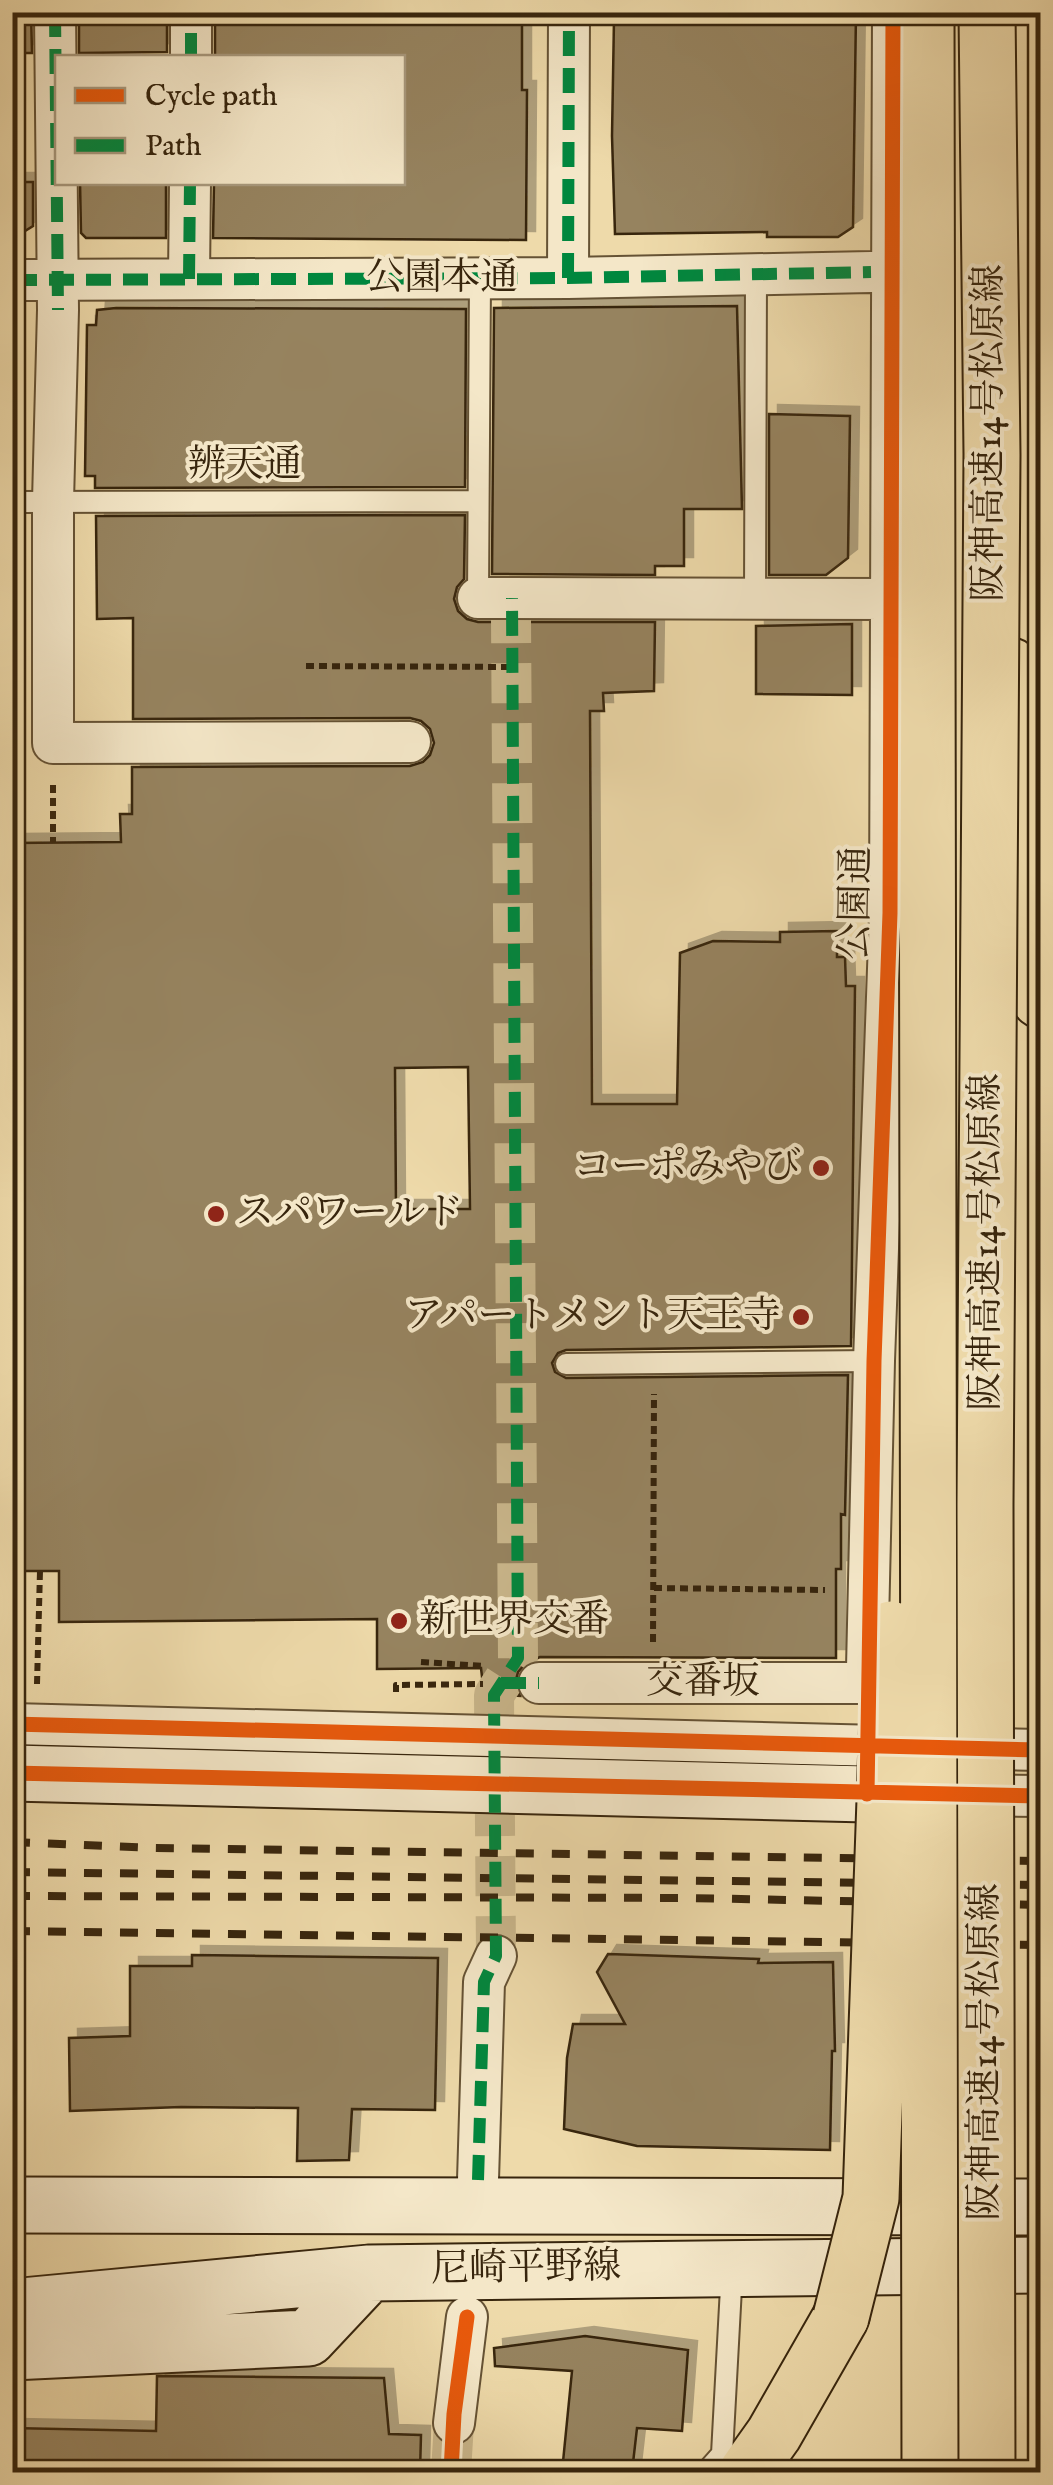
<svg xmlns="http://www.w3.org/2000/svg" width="1053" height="2485" font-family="'IM FELL English','Noto Serif JP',serif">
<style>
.green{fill:#cfbb8f;stroke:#83704e;stroke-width:2.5}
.building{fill:#96835f;stroke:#37250d;stroke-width:2.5;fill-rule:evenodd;filter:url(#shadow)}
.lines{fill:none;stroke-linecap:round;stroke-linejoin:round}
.street-tunnel{stroke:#c9b68b;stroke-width:40;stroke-dasharray:40 20;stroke-linecap:butt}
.lane-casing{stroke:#655234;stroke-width:24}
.street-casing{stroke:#655234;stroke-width:44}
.secondary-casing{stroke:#37250d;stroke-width:59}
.highway-casing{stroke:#37250d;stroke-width:59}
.path{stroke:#37250d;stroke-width:6;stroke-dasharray:8 5;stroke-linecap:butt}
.lane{stroke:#f4e7c8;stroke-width:20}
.street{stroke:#f4e7c8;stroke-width:40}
.secondary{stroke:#f4e7c8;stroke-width:55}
.highway{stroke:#eedaaa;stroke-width:55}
.rail{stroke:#37250d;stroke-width:8;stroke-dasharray:18 18;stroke-linecap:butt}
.highway-bridge-casing{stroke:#37250d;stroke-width:59;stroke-linecap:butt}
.highway-bridge{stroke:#eedaaa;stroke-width:55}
.quiet{stroke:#00873e;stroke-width:12;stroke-dasharray:25 12;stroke-linecap:butt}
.cycleway-casing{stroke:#f4e7c8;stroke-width:21}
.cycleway{stroke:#e8590c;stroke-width:15}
.poi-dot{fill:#8f2418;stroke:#f4e7c8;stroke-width:4}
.labels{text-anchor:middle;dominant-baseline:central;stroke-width:8;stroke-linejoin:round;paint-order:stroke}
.street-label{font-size:38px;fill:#37250d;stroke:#f4e7c8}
.poi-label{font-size:38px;fill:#37250d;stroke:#f4e7c8;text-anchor:end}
</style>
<defs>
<filter id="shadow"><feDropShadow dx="9" dy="-9" stdDeviation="0" flood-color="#0004"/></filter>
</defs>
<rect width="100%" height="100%" fill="#eedaaa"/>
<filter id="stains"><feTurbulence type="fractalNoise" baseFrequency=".002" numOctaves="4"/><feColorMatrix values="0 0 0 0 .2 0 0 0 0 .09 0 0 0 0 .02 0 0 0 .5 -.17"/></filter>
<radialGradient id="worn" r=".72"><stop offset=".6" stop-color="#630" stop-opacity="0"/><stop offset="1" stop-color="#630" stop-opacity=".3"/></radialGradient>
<path class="green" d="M1030 13H1040V1684H1031Z"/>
<path class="building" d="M12 12H31L32 53H12Z
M79 12H167V52L79 53Z
M215 12H305V20L426 22V12H522V90H527L526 240 213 238 214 182H402V58H215Z
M807 12H856L853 227 838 237H767V232L615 234 612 136 614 19H807Z
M12 182H33V226L12 239Z
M80 182H166V238H86L81 233Z
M737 306 742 509H684V566H655V575L492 574 494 308Z
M116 308 466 309 465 487 95 488V476H85L87 325H96L97 310Z
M769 414 850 416 848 558 826 575H769Z
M465 515 464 579 457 587 454 599 458 611 467 619 478 622H655L654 691 603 693 604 711H590L592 1104H677L680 953 713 941 780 942V932L837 931V957H845L846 986H855L851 1346 566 1350 558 1353 552 1363 555 1372 566 1378 848 1375 845 1515 841 1514V1569H836V1658L540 1657 526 1663 518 1672 515 1684 520 1696 484 1694 481 1668 377 1669V1619L59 1622V1571H13L12 843 121 842 120 814H132V767L410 766 423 762 430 755 434 743 430 729 421 721 410 718 133 719V618L97 619 96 516ZM468 1067 470 1209H396L395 1068Z
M852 624V695L756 694V626Z
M608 1954 759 1959 758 1963 833 1962 835 2051H832L830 2150 637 2146 564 2129 567 2058 573 2024H625L597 1972Z
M192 1955 438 1958 435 2110 352 2109 349 2160 297 2161 298 2108 181 2107 70 2111 69 2038 130 2036V1966H192Z
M585 2336 688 2350 682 2431 637 2428 632 2472H562L572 2371 495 2366 494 2348Z
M157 2376 384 2378 389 2434 421 2435 420 2472H12V2428L156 2431Z"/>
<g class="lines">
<path class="street-tunnel" d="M496 1956 494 1695 518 1658 511 619
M451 2472 454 2423"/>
<defs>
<path id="lane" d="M12 502 478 501
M478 598 480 279
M755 599 756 275
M566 1364 874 1361
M706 2472 722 2454 732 2269"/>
<path id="street" d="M55 12 58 310 53 501V743L410 742
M191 58V12
M568 278 569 12
M189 279 190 182
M12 280 568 278 871 272
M478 598 892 599
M867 1668 874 1361 890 913 893 12
M539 1683H867
M12 1724 1040 1750
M959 1795 1040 1796
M478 2180 484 1982 496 1956
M454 2423 467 2317"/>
<path id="secondary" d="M12 1773 867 1794
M12 2205 1040 2207
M12 2307 369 2273 1040 2265
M12 2352 308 2338 369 2273"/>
<path id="highway" d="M1011 666 1040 1000
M747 2472 774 2434 841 2317"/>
</defs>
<use href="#lane" class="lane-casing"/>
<use href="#street" class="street-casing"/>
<use href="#secondary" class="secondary-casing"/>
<use href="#highway" class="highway-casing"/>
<path class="path" d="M306 666 511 667
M53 785V843
M654 1588 825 1590
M653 1642 654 1394
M421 1662 484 1666
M37 1684 40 1571
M396 1692V1685L483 1684"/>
<use href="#lane" class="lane"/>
<use href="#street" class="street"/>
<use href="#secondary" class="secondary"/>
<use href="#highway" class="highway"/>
<path class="rail" d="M12 1842 155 1848 1040 1861
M12 1872 1040 1885
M12 1896 689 1898 1040 1905
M12 1931 1040 1945"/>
<defs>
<path id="highway-bridge" d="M926 12 930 2472
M841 2317 871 2198 891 1629
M987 2472 985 1504 992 454 987 12"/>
</defs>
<use href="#highway-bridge" class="highway-bridge-casing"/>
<use href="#highway-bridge" class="highway-bridge"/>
<path class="quiet" d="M55 12 58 310
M191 58V12
M568 278 569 12
M189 279 190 182
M12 280 568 278 871 272
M501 1683H539
M478 2180 484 1982 496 1956 494 1695 518 1658 512 598"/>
<defs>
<path id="cycleway" d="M12 1724 1040 1750
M12 1773 1040 1796
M867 1794 874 1361 890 913 893 12
M451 2472 454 2414 467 2317"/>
</defs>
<use href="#cycleway" class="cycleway-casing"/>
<use href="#cycleway" class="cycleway"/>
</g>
<g class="poi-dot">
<circle cx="821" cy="1168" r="10"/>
<circle cx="216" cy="1214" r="10"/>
<circle cx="801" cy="1317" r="10"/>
<circle cx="399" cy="1621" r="10"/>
</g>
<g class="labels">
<g class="street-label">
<text x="442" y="279">公園本通</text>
<text transform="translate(990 433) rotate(-90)">阪神高速14号松原線</text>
<text x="245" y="466">辨天通</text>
<text transform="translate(857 903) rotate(-89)">公園通</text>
<text transform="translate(987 1242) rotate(-90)">阪神高速14号松原線</text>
<text x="703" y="1683">交番坂</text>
<text transform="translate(986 2052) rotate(-90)">阪神高速14号松原線</text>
<text transform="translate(526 2269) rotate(-1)">尼崎平野線</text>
</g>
<g class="poi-label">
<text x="801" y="1168">コーポみやび</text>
<text x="236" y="1214" text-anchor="start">スパワールド</text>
<text x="781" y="1317">アパートメント天王寺</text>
<text x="419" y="1621" text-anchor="start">新世界交番</text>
</g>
</g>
<rect width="1053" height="2485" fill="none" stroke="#eedaaa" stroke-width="50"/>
<rect x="15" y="15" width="1023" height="2455" fill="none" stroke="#37250d" stroke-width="5"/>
<rect x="25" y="25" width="1003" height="2435" fill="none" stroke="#37250d" stroke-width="2.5"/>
<rect x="55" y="55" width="350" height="130" fill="#f4e7c8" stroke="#a8997d" stroke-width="2.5"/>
<rect x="75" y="88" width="50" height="15" fill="#e8590c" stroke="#a8997d" stroke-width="2.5"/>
<text x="145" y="105" font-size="30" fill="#37250d">Cycle path</text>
<rect x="75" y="138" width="50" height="15" fill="#00873e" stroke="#a8997d" stroke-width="2.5"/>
<text x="145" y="155" font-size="30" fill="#37250d">Path</text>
<rect width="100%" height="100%" filter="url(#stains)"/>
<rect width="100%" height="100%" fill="url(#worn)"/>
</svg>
